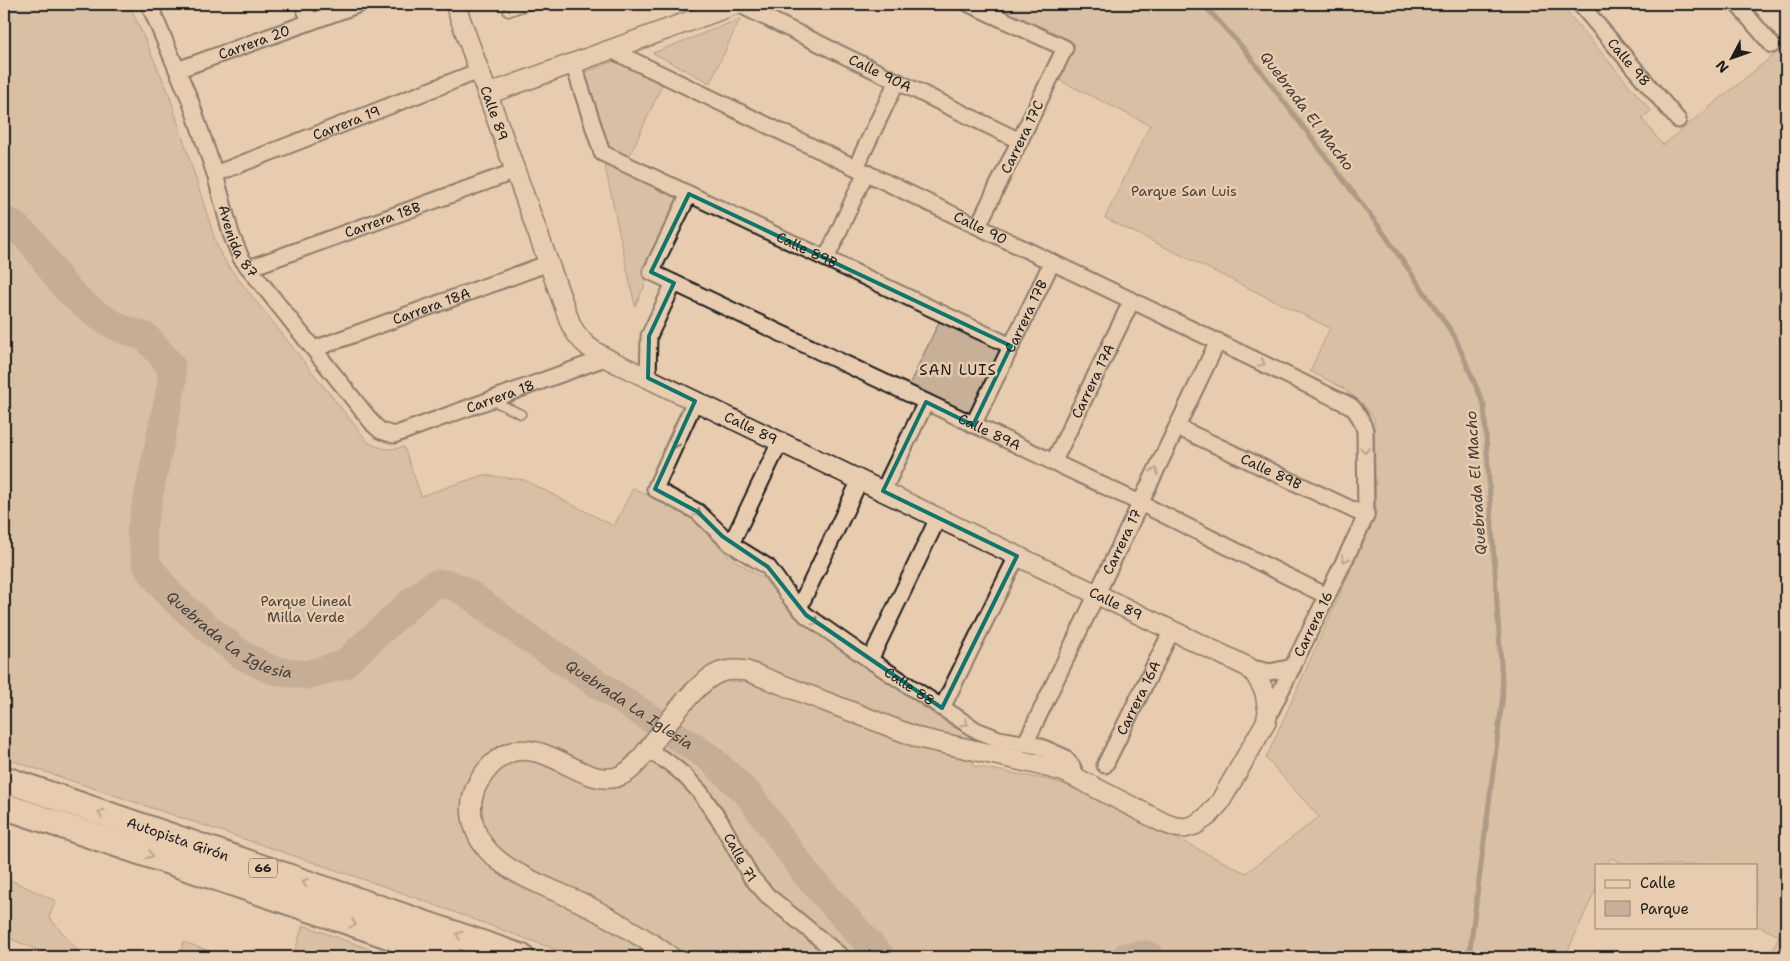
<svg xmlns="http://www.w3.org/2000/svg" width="1790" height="961" font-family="'Shantell Sans',sans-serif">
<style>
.green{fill:#c7b097;stroke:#72665a}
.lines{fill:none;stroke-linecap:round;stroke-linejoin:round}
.stream{stroke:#695f54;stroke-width:5}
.river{stroke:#9d8b79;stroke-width:29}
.service-casing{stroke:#1c1c1c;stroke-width:11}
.minor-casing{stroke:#1c1c1c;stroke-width:19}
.tertiary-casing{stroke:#1c1c1c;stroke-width:22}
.trunk-casing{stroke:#1c1c1c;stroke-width:29}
.service{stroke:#e8ccaf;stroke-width:8}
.minor{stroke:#e8ccaf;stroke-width:15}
.tertiary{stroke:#e8ccaf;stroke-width:19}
.trunk{stroke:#e8ccaf;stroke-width:25}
.oneway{stroke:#827466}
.marked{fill:none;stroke:#0f766e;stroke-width:4;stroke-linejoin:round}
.labels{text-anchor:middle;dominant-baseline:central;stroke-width:5;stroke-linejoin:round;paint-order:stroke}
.shield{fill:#e8ccaf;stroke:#595148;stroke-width:1}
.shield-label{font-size:12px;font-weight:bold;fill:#1c1c1c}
.street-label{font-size:14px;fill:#1c1c1c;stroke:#e8ccaf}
.park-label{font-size:14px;fill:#47413b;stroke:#e8ccaf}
.water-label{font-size:15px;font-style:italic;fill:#433d38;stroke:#e8ccaf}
.neighbourhood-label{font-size:15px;letter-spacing:1px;fill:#1c1c1c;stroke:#e8ccaf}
</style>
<rect width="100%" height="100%" fill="#e8ccaf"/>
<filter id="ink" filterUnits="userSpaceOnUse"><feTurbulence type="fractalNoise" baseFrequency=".02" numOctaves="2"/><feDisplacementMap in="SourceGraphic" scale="10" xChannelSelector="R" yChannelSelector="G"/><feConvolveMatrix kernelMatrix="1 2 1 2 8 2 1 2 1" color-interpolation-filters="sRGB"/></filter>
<g filter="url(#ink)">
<path class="green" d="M4 4H129L168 91 218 249 228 266 368 442C381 450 389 450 404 447L421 496 483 475 524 480 614 526 633 488 689 516 731 558 763 578 786 605 837 647 942 720 979 742 973 766 1050 780 1070 786 1246 873 1319 817 1266 758 1376 514 1374 418 1363 404 1343 388 1310 371 1330 328 1105 218 1150 125 1057 79 1075 44 987 4H1560L1651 111 1642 119 1663 145 1786 45V43V596L1781 606 1786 609V957H1770L1779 936 1756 925V865H1626L1611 858 1607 865H1596V889L1565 957 573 956 386 887 4 758Z
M740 19 710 83 653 53Z
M620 59 664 81 626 164 602 153 577 75Z
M604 162 686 199 635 306Z
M940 320 1006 351 974 419 908 387Z
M4 877 56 901 49 917 82 955 81 957H54L4 936Z
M303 925 380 953 390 957H293Z
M183 942 227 957H180Z"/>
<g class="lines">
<path class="stream" d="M1203 4 1244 49 1380 228 1455 337 1484 405 1503 695 1469 957"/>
<g class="river">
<path id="s1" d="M4 220 13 225 30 239 64 286 83 304 99 316 120 328 146 337 171 366 172 383 141 532 147 565 171 596 206 627 242 655 272 670 306 675 343 665 415 599 435 584H449L466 592 527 637 710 758 749 795 807 875 881 957"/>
<path d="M1126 957 1146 955 1150 957"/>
</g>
<defs>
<path id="service" d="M508 12 530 4
M491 400 521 414"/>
<g id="minor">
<path id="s2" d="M149 4 190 100 215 174 231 234 241 258 374 425 381 431 394 435 605 358"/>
<path d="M303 4 310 22"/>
<path id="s3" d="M738 4 1020 141"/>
<path d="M969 4 1065 48 978 226"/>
<path id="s4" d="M1580 4 1678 120"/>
<path d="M1737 4 1772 45"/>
<path id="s5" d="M611 50 1351 406C1359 414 1362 420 1365 431L1366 516 1267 719"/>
<path id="s6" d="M573 63 602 153 1011 346"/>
<path id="s7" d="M177 70 360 4"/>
<path d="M856 167 897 81"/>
<path id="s8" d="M215 174 479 71"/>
<path id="s9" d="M689 194 651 272 1140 503 1327 596"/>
<path d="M826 259 866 172"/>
<path id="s10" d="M249 268 516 171"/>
<path id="s11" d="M314 349 549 263"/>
<path d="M648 378 649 336 674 283"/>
<path id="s12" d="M695 401 655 489 698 512 731 544 768 567 792 600 806 615 870 660 976 730 999 739 1039 746 1064 757 1072 766 1077 777"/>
<path id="s13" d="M973 425 1052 262"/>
<path id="s14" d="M1177 427 1366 516"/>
<path id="s15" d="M1053 463 1132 300"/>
<path d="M883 491 926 402"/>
<path d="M731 544 780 442"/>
<path d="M799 608 860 480"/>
<path d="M870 660 938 518"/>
<path d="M1248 667 1270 672 1293 667"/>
<path d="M942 708 1017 556"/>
<path id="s16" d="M1026 742 1218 341"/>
<path id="s17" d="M647 750 668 762 684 775 700 792 722 824 751 877 767 895 842 957"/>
<path id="s18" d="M1105 765 1172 630"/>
</g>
<g id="tertiary">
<path id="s19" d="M455 4 571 325C581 344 594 352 612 361L1248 667 1255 674 1265 692 1268 712 1266 722 1220 802 1208 816 1195 825 1185 828 1175 827 1162 822 1065 772 1036 764 919 738 747 671C738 670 730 669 721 672 695 681 666 726 649 748 641 758 634 769 622 775 588 791 554 744 515 751 497 755 482 773 475 789 471 800 470 810 473 822 483 869 546 885 584 904 614 920 644 937 671 957"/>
<path d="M488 94 737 4"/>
</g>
<g id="trunk">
<path id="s20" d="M4 779 521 957"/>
<path d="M4 806 364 927 449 957"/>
</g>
</defs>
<use href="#service" class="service-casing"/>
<use href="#minor" class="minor-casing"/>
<use href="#tertiary" class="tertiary-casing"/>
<use href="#trunk" class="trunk-casing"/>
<use href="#service" class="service"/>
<use href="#minor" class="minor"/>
<use href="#tertiary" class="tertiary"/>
<use href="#trunk" class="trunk"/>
</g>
<defs><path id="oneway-chevron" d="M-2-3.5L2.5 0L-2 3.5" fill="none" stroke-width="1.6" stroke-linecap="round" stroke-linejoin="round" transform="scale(1.25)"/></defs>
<g class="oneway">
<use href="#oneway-chevron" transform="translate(1262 363) rotate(26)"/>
<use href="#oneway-chevron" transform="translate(675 445) rotate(115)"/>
<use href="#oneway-chevron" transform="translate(1365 450) rotate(89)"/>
<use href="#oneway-chevron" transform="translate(1155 471) rotate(-64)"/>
<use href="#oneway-chevron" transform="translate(698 513) rotate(35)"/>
<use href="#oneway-chevron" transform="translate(1345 559) rotate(116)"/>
<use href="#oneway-chevron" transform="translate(816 622) rotate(35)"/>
<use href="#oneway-chevron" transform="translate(965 723) rotate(33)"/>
<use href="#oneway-chevron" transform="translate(101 813) rotate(-161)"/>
<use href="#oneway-chevron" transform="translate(150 855) rotate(19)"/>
<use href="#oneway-chevron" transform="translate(305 882) rotate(-161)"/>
<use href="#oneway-chevron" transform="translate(353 924) rotate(19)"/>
<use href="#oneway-chevron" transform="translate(459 935) rotate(-161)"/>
</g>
</g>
<path d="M0 0H1790V961H0ZM689 194 1011 346 973 425 926 402 883 491 1017 556 942 708 806 615 768 567 722 536 698 512 655 489 695 401 648 378 649 336 674 283 651 272Z" fill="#e8ccaf" fill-opacity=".55" fill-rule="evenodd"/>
<path class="marked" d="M689 194 1011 346 973 425 926 402 883 491 1017 556 942 708 806 615 768 567 722 536 698 512 655 489 695 401 648 378 649 336 674 283 651 272Z"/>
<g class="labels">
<rect class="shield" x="249" y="858.5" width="28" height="19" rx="4"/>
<g class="shield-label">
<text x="263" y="868">66</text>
</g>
<g class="street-label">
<text stroke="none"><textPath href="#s7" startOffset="82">Carrera 20</textPath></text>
<text stroke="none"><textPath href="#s4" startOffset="76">Calle 98</textPath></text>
<text stroke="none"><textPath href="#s3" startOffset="158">Calle 90A</textPath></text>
<text stroke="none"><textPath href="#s19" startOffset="116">Calle 89</textPath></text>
<text stroke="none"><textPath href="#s8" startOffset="141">Carrera 19</textPath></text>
<text transform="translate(1022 137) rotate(-64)">Carrera 17C</text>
<text stroke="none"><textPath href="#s10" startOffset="142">Carrera 18B</textPath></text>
<text stroke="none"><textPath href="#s5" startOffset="410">Calle 90</textPath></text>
<text stroke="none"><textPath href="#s2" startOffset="254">Avenida 87</textPath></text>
<text stroke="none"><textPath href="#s6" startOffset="321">Calle 89B</textPath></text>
<text stroke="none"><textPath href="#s11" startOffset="125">Carrera 18A</textPath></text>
<text stroke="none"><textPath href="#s13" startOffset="121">Carrera 17B</textPath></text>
<text stroke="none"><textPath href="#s15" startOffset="91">Carrera 17A</textPath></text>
<text stroke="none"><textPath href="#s2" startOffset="620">Carrera 18</textPath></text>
<text stroke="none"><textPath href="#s19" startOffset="551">Calle 89</textPath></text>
<text stroke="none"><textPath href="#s9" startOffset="461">Calle 89A</textPath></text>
<text stroke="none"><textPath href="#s14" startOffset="104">Calle 89B</textPath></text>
<text stroke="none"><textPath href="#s16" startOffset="222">Carrera 17</textPath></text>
<text stroke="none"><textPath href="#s19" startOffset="956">Calle 89</textPath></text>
<text transform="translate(1313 624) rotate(-64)">Carrera 16</text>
<text stroke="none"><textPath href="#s12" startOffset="422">Calle 88</textPath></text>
<text stroke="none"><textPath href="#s18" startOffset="75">Carrera 16A</textPath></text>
<text stroke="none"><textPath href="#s20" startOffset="184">Autopista Girón</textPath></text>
<text stroke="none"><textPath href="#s17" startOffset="145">Calle 71</textPath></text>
</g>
<g class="park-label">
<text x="1184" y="191">Parque San Luis</text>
<text x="306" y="601">Parque Lineal<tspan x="306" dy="16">Milla Verde</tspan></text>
</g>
<g class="water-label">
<text transform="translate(1307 111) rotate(53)">Quebrada El Macho</text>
<text transform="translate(1476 483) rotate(-94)">Quebrada El Macho</text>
<text stroke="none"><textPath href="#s1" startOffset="540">Quebrada La Iglesia</textPath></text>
<text stroke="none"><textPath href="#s1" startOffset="1021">Quebrada La Iglesia</textPath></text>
</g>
<g class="neighbourhood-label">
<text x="958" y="370">SAN LUIS</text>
</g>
</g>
<rect width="1790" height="961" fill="none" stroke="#e8ccaf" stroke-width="20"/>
<rect x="10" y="10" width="1770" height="941" fill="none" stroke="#1c1c1c" stroke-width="2" filter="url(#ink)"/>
<rect x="1595" y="864" width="162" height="65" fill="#e8ccaf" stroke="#968674"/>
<rect x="1605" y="880" width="25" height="8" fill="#e8ccaf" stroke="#968674"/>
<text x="1640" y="888" font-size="15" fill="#1c1c1c">Calle</text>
<rect x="1605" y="901" width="25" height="15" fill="#c7b097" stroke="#968674"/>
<text x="1640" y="914" font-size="15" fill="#1c1c1c">Parque</text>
<g transform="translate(1732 58) rotate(229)" stroke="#e8ccaf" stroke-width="4" paint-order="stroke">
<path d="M0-4L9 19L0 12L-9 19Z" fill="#1c1c1c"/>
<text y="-8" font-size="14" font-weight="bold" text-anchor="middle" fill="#1c1c1c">N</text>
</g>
</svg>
